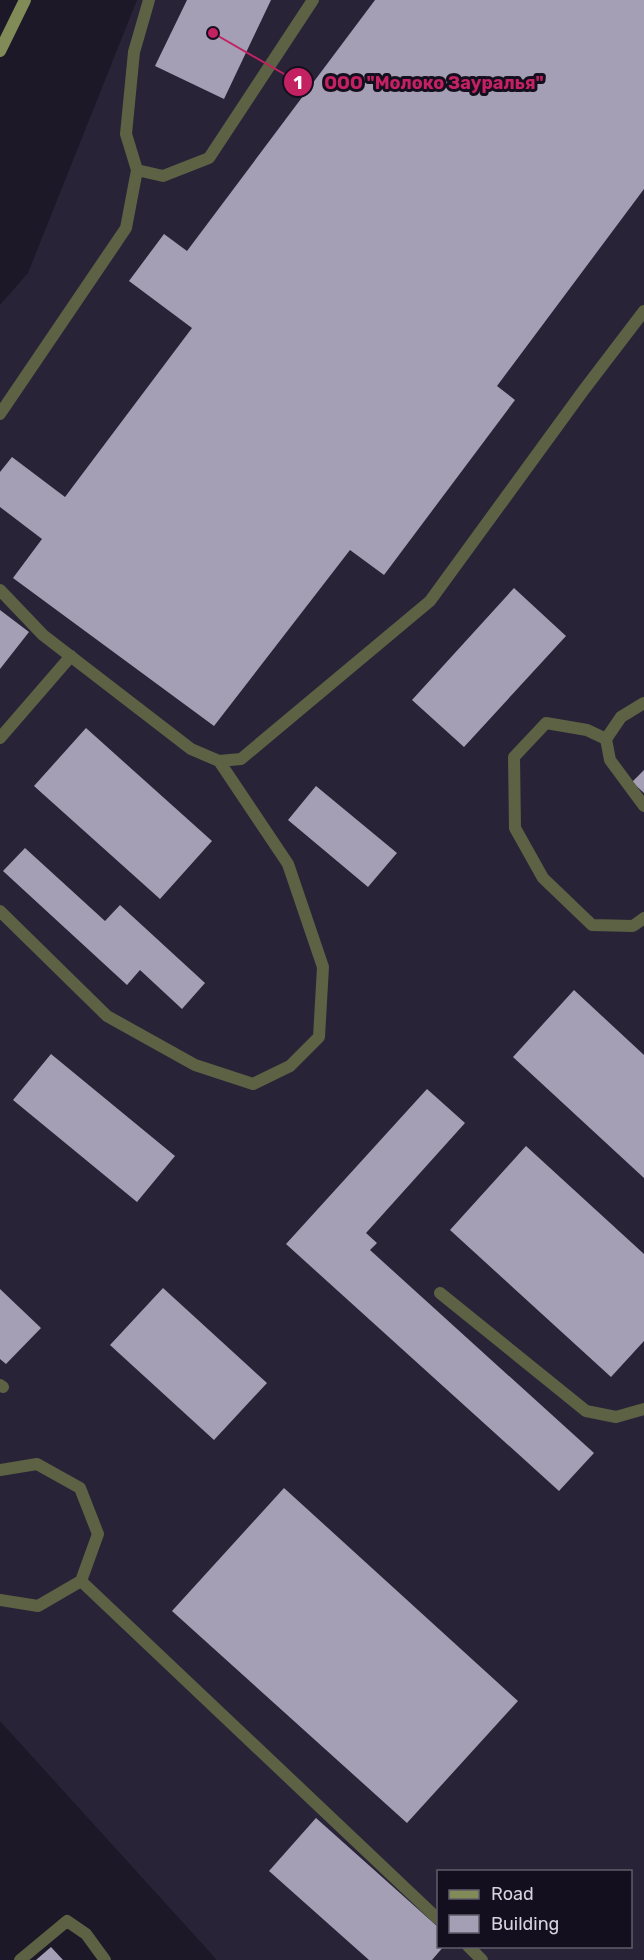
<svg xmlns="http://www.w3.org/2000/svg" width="644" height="1960" font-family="Rubik,sans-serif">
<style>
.built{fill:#292338;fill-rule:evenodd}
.building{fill:#a49fb4}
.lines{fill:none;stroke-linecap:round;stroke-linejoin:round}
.lane{stroke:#5c6243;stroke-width:12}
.secondary{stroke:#818b57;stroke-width:12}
.leader{fill:none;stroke:#c32162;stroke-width:2}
.callout-dot{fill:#c32162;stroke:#140f1e;stroke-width:2}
.mark-label{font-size:18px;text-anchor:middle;font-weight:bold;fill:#fff}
.callout-label{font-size:18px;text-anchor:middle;font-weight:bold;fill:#c32162;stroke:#140f1e;stroke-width:6;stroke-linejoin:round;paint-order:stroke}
</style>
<rect width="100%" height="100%" fill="#1d1828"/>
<path class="built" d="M137 0H644V1960H217L0 1721V305L28 273ZM438 1872H630V1946H438Z"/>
<path class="building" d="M187 0H271L224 99 155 66Z
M375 0H644V189L497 386 515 400 384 575 350 550 214 726 13 578 42 539 0 507V472L12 457 65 497 192 328 129 281 164 234 187 251Z
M514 588 566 636 464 747 412 700Z
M0 610 29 632 0 669Z
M86 728 212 841 160 899 34 786Z
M644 770V793L632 782Z
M316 786 397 853 368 887 288 820Z
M25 848 105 921 120 905 205 983 182 1009 140 970 127 985 3 871Z
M574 990 644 1055V1178L513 1057Z
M51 1054 175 1156 137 1202 13 1100Z
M427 1089 465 1123 366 1233 377 1243 370 1250 594 1453 559 1491 286 1244Z
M526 1146 644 1254V1341L611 1377 450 1230Z
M163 1288 267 1383 214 1440 110 1345Z
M0 1289 41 1328 6 1364 0 1359Z
M284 1488 518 1701 407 1823 172 1611Z
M316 1818 438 1927V1946H444L432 1960H369L269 1871Z
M51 1947 63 1960H36Z"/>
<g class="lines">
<path class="lane" d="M149 0 134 52 126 134 137 170 163 176 209 158 313 0
M0 414 126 228 137 170
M0 590 43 635 191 749 219 761 241 759 430 601 583 391 644 311
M644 703 621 717 606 739 610 760 644 806
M0 738 71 656
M606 739 587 730 546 723 514 757 515 828 543 878 592 925 633 926 644 918
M0 911 107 1016 195 1065 253 1084 290 1066 319 1037 323 967 288 864 219 761
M440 1293 586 1411 616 1417 644 1409
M0 1385 3 1387
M0 1470 37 1464 80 1488 98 1534 81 1581 38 1606 0 1600
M81 1581 438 1919
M468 1946 482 1960
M20 1960 67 1921 86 1934 105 1960"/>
<path class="secondary" d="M0 51 25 0"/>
</g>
<path class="leader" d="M213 33L298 82"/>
<g class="callout-dot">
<circle cx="213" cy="33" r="6"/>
<circle cx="298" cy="82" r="15"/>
</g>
<g class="mark-label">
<text x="298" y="89">1</text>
</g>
<g class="callout-label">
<text x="434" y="89">ООО "Молоко Зауралья"</text>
</g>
<rect x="437" y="1870" width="195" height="78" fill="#140f1e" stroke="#615d6b" stroke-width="1.5"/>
<rect x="449" y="1890" width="30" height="9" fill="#818b57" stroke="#615d6b" stroke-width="1.5"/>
<text x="491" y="1900" font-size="18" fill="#d5d3de">Road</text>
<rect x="449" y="1915" width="30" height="18" fill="#a49fb4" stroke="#615d6b" stroke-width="1.5"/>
<text x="491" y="1930" font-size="18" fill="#d5d3de">Building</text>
</svg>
